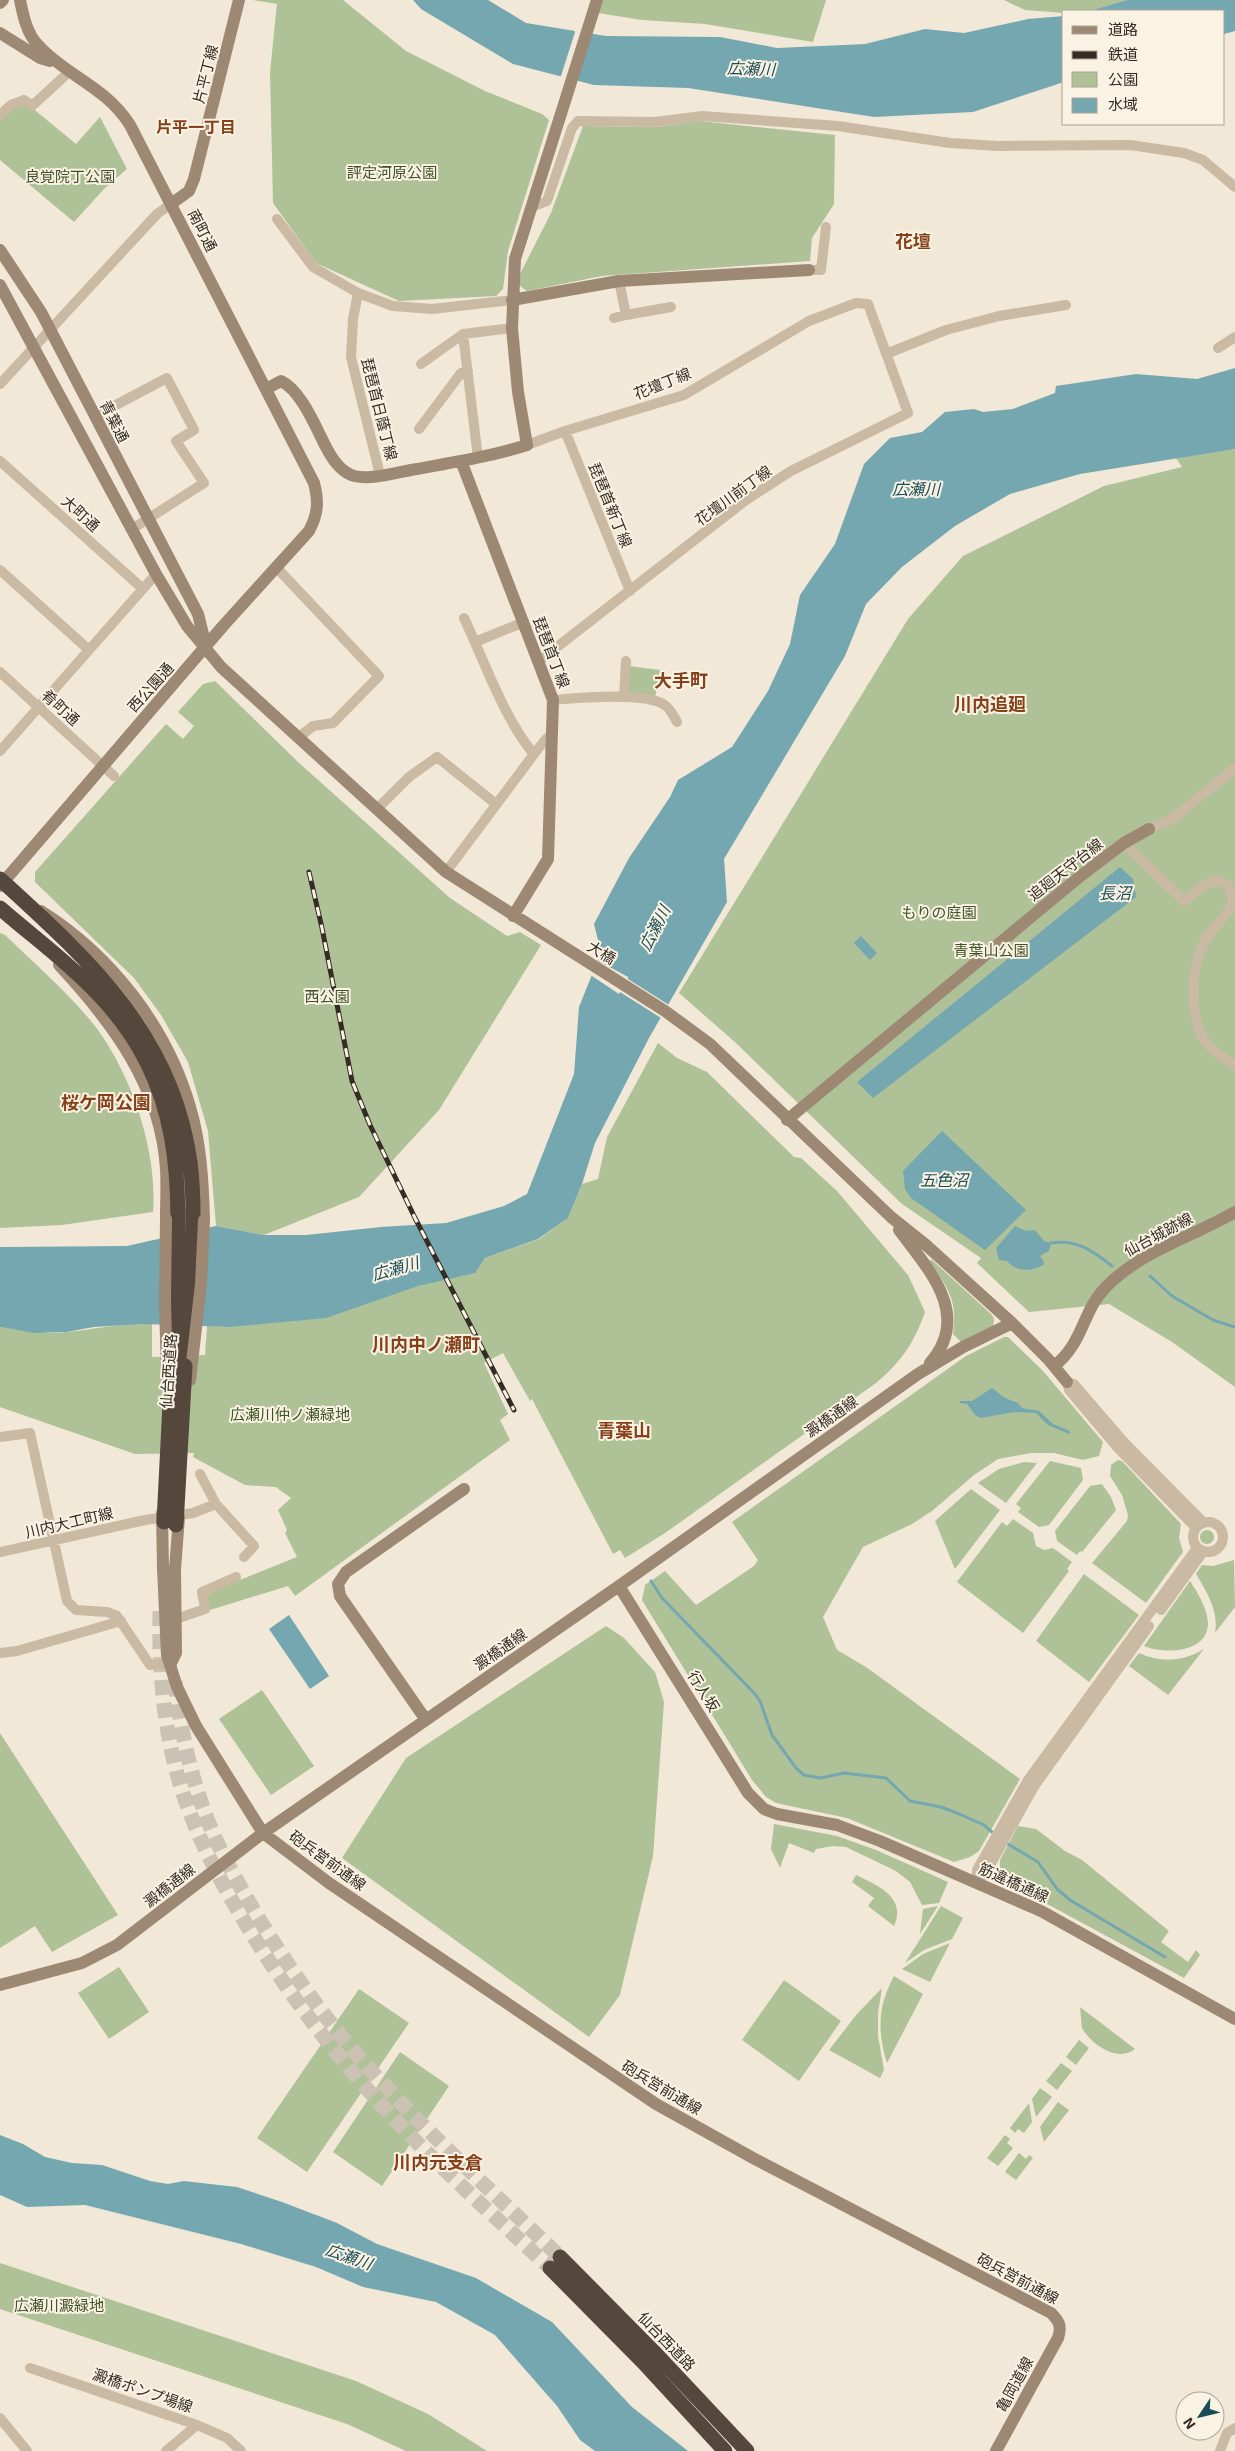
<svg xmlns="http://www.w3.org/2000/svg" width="1235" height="2451" font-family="'Exo 2','Noto Sans JP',sans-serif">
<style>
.green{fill:#aec197}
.water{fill:#75a7b0}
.pier{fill:#f2e8d7}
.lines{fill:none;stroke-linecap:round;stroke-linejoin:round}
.stream{stroke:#75a7b0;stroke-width:3}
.highway-tunnel{stroke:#ccc2b3;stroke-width:15;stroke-dasharray:15 8;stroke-linecap:butt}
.street{stroke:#cab9a3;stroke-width:10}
.secondary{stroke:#9d8874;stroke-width:12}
.highway{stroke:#56473c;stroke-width:15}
.rail-casing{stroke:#342c25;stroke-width:5}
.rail{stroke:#faf2e3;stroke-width:3;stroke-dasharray:9;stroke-linecap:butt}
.secondary-bridge{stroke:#9d8874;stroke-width:12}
.highway-bridge{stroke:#56473c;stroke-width:15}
.labels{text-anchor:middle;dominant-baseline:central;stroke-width:4;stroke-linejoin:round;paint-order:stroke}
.street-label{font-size:15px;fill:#342c25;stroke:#faf2e3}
.park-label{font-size:15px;fill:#3f5328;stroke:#faf2e3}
.water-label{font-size:16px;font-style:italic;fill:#194c57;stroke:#faf2e3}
.neighbourhood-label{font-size:16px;font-weight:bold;fill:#86411b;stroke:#faf2e3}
.quarter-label{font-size:18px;font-weight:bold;fill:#86411b;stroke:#faf2e3}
</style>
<rect width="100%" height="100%" fill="#f2e8d7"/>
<path class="green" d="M253 0H343L406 51 485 91 542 114 549 120 508 251 503 289 496 296 399 301 316 263 273 203 270 72 277 4Z
M603 0H826L813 42 705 24 642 20 598 13Z
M1004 0H1127L1089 11H1064V13L1025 10Z
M25 102 76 144 100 117 127 169 104 189 74 222 0 160V119L11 106Z
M699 121 835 135 834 204 812 238 810 261 602 276 527 291 517 284 518 278 551 213 583 126 657 127Z
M1235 449V1387L1172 1342 1109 1304 1029 1312 977 1263 981 1258 902 1204 736 1043 679 993 908 619 963 556 1104 486 1182 467 1176 458Z
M629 666 660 670 655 698 628 694Z
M215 681 298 762 450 898 507 936 520 932 541 945 439 1110 359 1197 264 1235 216 1226 208 1131 188 1062 161 1015 134 978 35 882V872L166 724 183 739 194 726 178 712 203 684Z
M0 933 5 935C34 963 65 990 91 1021 130 1069 158 1150 153 1212L62 1225 0 1228Z
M658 1043 677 1058 707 1072 794 1157 801 1158 837 1191 908 1275 925 1312C914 1343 902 1361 876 1383L665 1533 625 1558 620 1550 613 1554 532 1399 530 1401 503 1353 484 1363 508 1414 500 1420 510 1440 295 1596 288 1586 210 1610 206 1600 210 1592 297 1557 285 1533 287 1530 278 1510 291 1498 276 1487 245 1485 193 1457 194 1453 135 1454 0 1407V1327C22 1330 44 1335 66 1332 95 1329 123 1323 152 1324V1357L205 1355 207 1326 229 1327 474 1273 485 1258 539 1239 568 1218 582 1184 598 1179 607 1137Z
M931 1259 992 1315 994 1319 993 1327 961 1342 953 1334C958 1301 948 1288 930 1262Z
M1004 1337H1008L1043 1371 1103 1442 1099 1456 1083 1460 1054 1453H1031L998 1459 974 1475 932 1511 912 1524 863 1547 823 1617 837 1650 866 1667 1020 1779 979 1851 970 1857 954 1862 847 1818 776 1803 766 1797 752 1780 642 1600 645 1585 665 1571 696 1605 754 1566 758 1560 732 1522 966 1356Z
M1118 1460 1122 1461 1181 1524 1179 1538 1183 1552 1146 1603 1092 1563 1127 1521 1128 1515 1122 1495 1110 1476 1111 1465Z
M1050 1461 1081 1468 1083 1480 1049 1525 1039 1527 1018 1512 1021 1508 1016 1504Z
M1024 1462 1037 1463 1006 1503 978 1483 999 1469Z
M1102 1484 1111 1497 1116 1510 1082 1552 1080 1551 1077 1555 1057 1541 1055 1531 1090 1486Z
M971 1489 1000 1510 955 1569 935 1521Z
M1013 1519 1033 1533 1036 1546 1044 1550 1053 1548 1072 1562 1067 1569 1069 1571 1023 1633 957 1582 1002 1522 1007 1526Z
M1200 1537a7 7 0 1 1 14 0a7 7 0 1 1-14 0Z
M1234 1560 1235 1607 1215 1633C1219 1612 1207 1592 1196 1574L1202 1565 1213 1566Z
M1084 1574 1139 1615 1089 1682 1036 1641Z
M1190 1581C1198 1593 1208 1610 1208 1624 1207 1654 1163 1654 1144 1646Z
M606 1626 624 1638 655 1672 664 1702 653 1856 620 1995 589 2037 342 1858 406 1758Z
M1204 1649 1168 1695 1129 1666 1139 1653C1161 1663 1183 1662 1204 1649Z
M262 1690 314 1766 271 1795 219 1719Z
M0 1733 118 1915 52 1952 35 1926 0 1948Z
M774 1824 837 1836 876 1850 948 1882 939 1903 922 1905 910 1882 896 1871 846 1847 833 1846 816 1849 814 1853 789 1843 780 1868 771 1849Z
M1018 1826 1036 1829 1065 1851 1082 1860 1169 1931 1161 1942 1188 1962 1196 1950 1200 1955 1184 1978 1051 1906 1000 1881V1860Z
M856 1875C877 1885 907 1897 894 1926L868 1906 874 1898 852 1882Z
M938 1906 920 1934 923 1909Z
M941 1906 963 1918 952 1939 924 1950 905 1963Z
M950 1943 930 1982 902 1969 923 1954Z
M119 1967 149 2012 109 2039 78 1993Z
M894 1976 923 1994 887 2063C877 2031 878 2005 894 1976Z
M784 1980 841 2021 799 2081 742 2040Z
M882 1988 878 2013V2036L884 2070 880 2078 829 2050 857 2014Z
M359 1989 409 2023 307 2172 257 2138Z
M1080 2007 1135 2049C1117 2063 1091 2044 1082 2028Z
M1079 2040 1089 2048 1076 2065 1066 2057Z
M400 2052 449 2086 382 2186 333 2152Z
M1061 2063 1072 2071 1057 2090 1046 2081Z
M1040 2088 1052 2097 1036 2117 1032 2099Z
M1058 2102 1069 2110 1044 2142 1040 2127Z
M1029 2103 1032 2122 1024 2133 1018 2129 1015 2133 1010 2128Z
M1005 2135 1010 2139 1007 2143 1013 2148 998 2166 987 2158Z
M1019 2153 1026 2159 1029 2155 1033 2158 1016 2180 1005 2172Z
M0 2263 356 2381 428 2414 487 2451H406L347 2424 0 2309Z"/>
<path class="water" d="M413 0H488L526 23 606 36 720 37 777 48 865 44 925 29 964 33 1028 19 1064 16V82L973 112 874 117 688 88 594 85 513 64 421 9Z
M1127 0H1235V31L1224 34V11H1089Z
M1235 368V449L1080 474 1010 494 955 526 902 567 866 604 845 656 724 859 727 902 649 1038 595 1143 582 1184 568 1218 538 1239 485 1258 475 1273 418 1286 326 1318 229 1327 143 1324 94 1327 66 1332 35 1333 0 1327V1247L127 1246 216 1226 264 1235H306L381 1227 446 1223 504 1206 527 1194 574 1074 579 1007 601 952 594 924 629 858 670 797 678 780 732 747 768 691 790 644 800 595 835 544 864 464 890 438 922 432 945 412 974 409 983 412 1013 409 1055 393 1056 386 1136 374 1197 379Z
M1120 867 1133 879 1136 897 873 1098 857 1082Z
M861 936 877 953 870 960 854 943Z
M942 1131 1026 1210 985 1250 911 1198 905 1189 903 1171Z
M1015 1226 1026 1231 1035 1230 1044 1241 1051 1243 1049 1251 1040 1256 1044 1262 1043 1265C1032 1272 1016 1272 1007 1261L999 1260 996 1248Z
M992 1388 1005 1398 1018 1403 1022 1408 1039 1411 1053 1424 1070 1431 1069 1434 1048 1425 1036 1413 1014 1412 981 1418 975 1415 967 1404 960 1403V1401H972Z
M289 1615 329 1676 310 1689 269 1629Z
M0 2135 23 2144 45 2157 72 2163 102 2165 150 2181 168 2184 184 2181 237 2187 282 2202 337 2223 377 2244 476 2278 552 2322 632 2407 688 2451H595L580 2440 557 2406 495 2335 436 2302 363 2287 316 2267 241 2244 85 2205 27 2207 0 2195Z"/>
<path class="pier" d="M572 28 592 31 576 83 560 79 575 32Z
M595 959 628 977V979L669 1005 661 1018 620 992 619 994 589 974Z"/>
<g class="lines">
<path class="stream" d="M1051 1243C1077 1239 1093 1251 1112 1266
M1150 1276 1172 1296 1213 1320 1235 1327
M651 1581 662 1598 755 1694 760 1701 772 1735 796 1768 804 1775 821 1778 844 1773 886 1778 910 1801 941 1807 957 1813 984 1825 992 1832
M1008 1844 1038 1862 1057 1889 1070 1900 1165 1957"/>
<path class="highway-tunnel" d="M160 1611C159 1659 162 1707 172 1753 185 1814 214 1871 246 1924 291 1999 345 2068 406 2131 452 2179 502 2223 550 2268
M175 1681C180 1726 189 1770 205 1813 218 1849 237 1881 256 1914 289 1968 325 2020 367 2066 428 2134 495 2194 560 2257"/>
<path class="street" d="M0 115 11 105 24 100 32 106 70 71
M531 207 547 201 572 128 578 121 655 122 702 116 838 126 950 143 998 146 1130 145 1184 153 1203 160 1235 187
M277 219 313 267 358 293 393 306 432 309 512 300
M809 270H821L826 227
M619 281 626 315 671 307
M358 293 353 319 351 357 380 475
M614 318 626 315
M1218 348 1235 337
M886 354 946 330 999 316 1066 305
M421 364 463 334
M0 384 157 214 171 204
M95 416 167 378 194 430 176 441 204 483 132 529
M419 429 461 373 468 371
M565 431 630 591
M527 445 565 431 684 395 809 321 856 303 868 304 908 413 791 471 746 500 539 661
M478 458 463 334 512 328
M0 461 142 588
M276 567 379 676 333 723 313 726 299 737
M0 570 88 649
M464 618C483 658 505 721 534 754
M475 642 524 622
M0 672 114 776
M624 697 626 661
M553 700C577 698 648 691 666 706 671 710 674 717 677 722
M0 751 156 574
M377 809 409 777 437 757 496 804
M1149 829 1174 818 1235 768
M1124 843 1184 901C1195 893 1218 869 1229 888 1232 895 1234 899 1231 906 1226 918 1214 926 1207 937 1190 965 1188 1017 1207 1044 1213 1052 1226 1059 1235 1065
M446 872 534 754 546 739 552 735
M1067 1382 1074 1384 1123 1441 1204 1523
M1067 1382 1069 1390 1117 1447 1196 1528
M0 1437 30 1433 67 1601 76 1610 107 1612 117 1616 150 1665 171 1663
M200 1474 216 1504
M1193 1537a15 15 0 1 1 30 0a15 15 0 1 1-30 0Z
M0 1552 145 1520 193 1513 216 1504 254 1546 244 1557
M1161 1610 1203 1552
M176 1619 205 1609 202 1592 236 1577
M0 1653 17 1651 121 1621
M977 1882V1870L1028 1780 1197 1548
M977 1882 985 1874 1035 1785 1149 1626
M30 2368 197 2425 227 2438 241 2451
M0 2418 27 2451
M166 2451 197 2425
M1220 2451 1227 2433 1235 2428"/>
<path class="secondary" d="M0 3 3 0
M0 33 40 58 50 61
M171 204 189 191 194 179 239 0
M0 250 41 312 198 614 206 646
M0 285 156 574 187 626 221 667 446 872 665 1011 710 1044 891 1217 926 1245 1012 1323 1048 1359 1067 1382
M512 300 619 281 809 270
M266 389 281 381C301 390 316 428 326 447 332 459 341 472 354 476 372 480 394 473 411 470 450 463 489 457 527 445L518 392 512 328 515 259 597 0
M461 461 553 700 548 859 513 916
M0 886 223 626 309 531C318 514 319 502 314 483L130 125C105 86 68 77 39 46 27 35 23 15 20 0
M41 911C111 955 167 1027 190 1107 201 1144 203 1182 204 1220
M59 965C113 1023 161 1087 166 1169 167 1186 166 1202 166 1219
M787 1120 1078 878 1124 843 1149 829
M899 1230C929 1270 972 1315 930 1363
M1054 1366C1084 1343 1082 1311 1106 1287 1141 1251 1192 1237 1235 1212
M163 1568 167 1655 177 1687 196 1726 263 1833 329 1883 656 2104 753 2158 1051 2313C1059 2321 1062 2326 1058 2338L996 2451
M619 1586 748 1793 764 1809 777 1814 837 1825 880 1841 1041 1911 1235 2019
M171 1663 176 1653 175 1569
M426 1720 340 1596 338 1584 346 1572 464 1489
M0 1985 82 1963 117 1945 263 1833 619 1586 918 1374 963 1347 1012 1323"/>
<path class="highway" d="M0 879C90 961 172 1034 190 1162 197 1217 190 1275 188 1329
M0 908C32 936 68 962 97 993 194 1093 179 1203 174 1329
M172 1365 173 1320
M185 1366 189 1320
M560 2257 654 2352 747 2451
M550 2268 643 2362 725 2451"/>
<defs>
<path id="rail" d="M309 872 322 928 352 1081 370 1125 415 1218 514 1410"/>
</defs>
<use href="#rail" class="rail-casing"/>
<use href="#rail" class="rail"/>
<path class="secondary-bridge" d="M166 1219 165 1302 167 1376
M190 1380 201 1284 204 1220
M162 1513 163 1568
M175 1569 179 1517"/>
<path class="highway-bridge" d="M164 1522 172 1365
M176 1525 185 1366"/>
</g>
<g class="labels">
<g class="street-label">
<text transform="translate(205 74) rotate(-76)">片平丁線</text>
<text transform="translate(203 230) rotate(63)">南町通</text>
<text transform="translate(662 383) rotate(-22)">花壇丁線</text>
<text transform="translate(380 409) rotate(76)">琵琶首日蔭丁線</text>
<text transform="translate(115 421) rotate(63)">青葉通</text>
<text transform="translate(733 495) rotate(-36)">花壇川前丁線</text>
<text transform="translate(611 505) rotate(68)">琵琶首新丁線</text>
<text transform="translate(81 513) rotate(42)">大町通</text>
<text transform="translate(552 652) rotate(69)">琵琶首丁線</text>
<text transform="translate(150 687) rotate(-48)">西公園通</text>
<text transform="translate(61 707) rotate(42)">肴町通</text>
<text transform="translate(1065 869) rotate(-38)">追廻天守台線</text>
<text transform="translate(602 952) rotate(32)">大橋</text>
<text transform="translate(1158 1234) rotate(-28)">仙台城跡線</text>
<text transform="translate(168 1371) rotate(-86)">仙台西道路</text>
<text transform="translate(831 1416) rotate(-35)">澱橋通線</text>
<text transform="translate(69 1522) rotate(-13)">川内大工町線</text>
<text transform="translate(500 1649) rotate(-35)">澱橋通線</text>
<text transform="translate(704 1691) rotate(58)">行人坂</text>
<text transform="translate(328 1860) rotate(36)">砲兵営前通線</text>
<text transform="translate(1014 1882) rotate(24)">筋違橋通線</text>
<text transform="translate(169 1885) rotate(-38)">澱橋通線</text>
<text transform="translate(662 2087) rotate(31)">砲兵営前通線</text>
<text transform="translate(1018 2278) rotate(28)">砲兵営前通線</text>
<text transform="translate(667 2341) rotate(46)">仙台西道路</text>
<text transform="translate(1014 2384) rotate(-61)">亀岡道線</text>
<text transform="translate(143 2390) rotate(19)">澱橋ポンプ場線</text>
</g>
<g class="park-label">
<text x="392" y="172">評定河原公園</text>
<text x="70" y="176">良覚院丁公園</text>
<text x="939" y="912">もりの庭園</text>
<text x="991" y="950">青葉山公園</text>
<text x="327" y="996">西公園</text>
<text x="290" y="1414">広瀬川仲ノ瀬緑地</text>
<text x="59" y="2305">広瀬川澱緑地</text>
</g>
<g class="water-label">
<text transform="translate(751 68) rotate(2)">広瀬川</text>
<text x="916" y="488">広瀬川</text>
<text x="1115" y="892">長沼</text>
<text transform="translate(654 928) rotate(-63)">広瀬川</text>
<text x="944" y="1179">五色沼</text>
<text transform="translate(395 1268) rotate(-16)">広瀬川</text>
<text transform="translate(349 2256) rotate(19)">広瀬川</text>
</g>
<g class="neighbourhood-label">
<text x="196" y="126">片平一丁目</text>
</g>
<g class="quarter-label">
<text x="913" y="241">花壇</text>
<text x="681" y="680">大手町</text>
<text x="990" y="704">川内追廻</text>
<text x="106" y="1102">桜ケ岡公園</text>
<text x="426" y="1344">川内中ノ瀬町</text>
<text x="624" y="1430">青葉山</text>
<text x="438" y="2162">川内元支倉</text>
</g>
</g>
<rect x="1062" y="10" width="162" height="115" fill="#faf2e3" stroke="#aba397"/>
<rect x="1072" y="26" width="25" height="8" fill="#9d8874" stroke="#aba397"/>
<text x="1108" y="35" font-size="15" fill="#342c25">道路</text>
<rect x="1072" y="51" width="25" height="8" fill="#342c25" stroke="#aba397"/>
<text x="1108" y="60" font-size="15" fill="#342c25">鉄道</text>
<rect x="1072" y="72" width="25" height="15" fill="#aec197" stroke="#aba397"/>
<text x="1108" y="85" font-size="15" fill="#342c25">公園</text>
<rect x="1072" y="98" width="25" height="15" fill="#75a7b0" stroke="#aba397"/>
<text x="1108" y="110" font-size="15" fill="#342c25">水域</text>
<g transform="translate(1200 2416) rotate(235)"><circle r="24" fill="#faf2e3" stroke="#aba397"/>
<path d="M0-4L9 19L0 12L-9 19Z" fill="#194c57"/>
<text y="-8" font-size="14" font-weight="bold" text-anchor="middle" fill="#342c25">N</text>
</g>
</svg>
